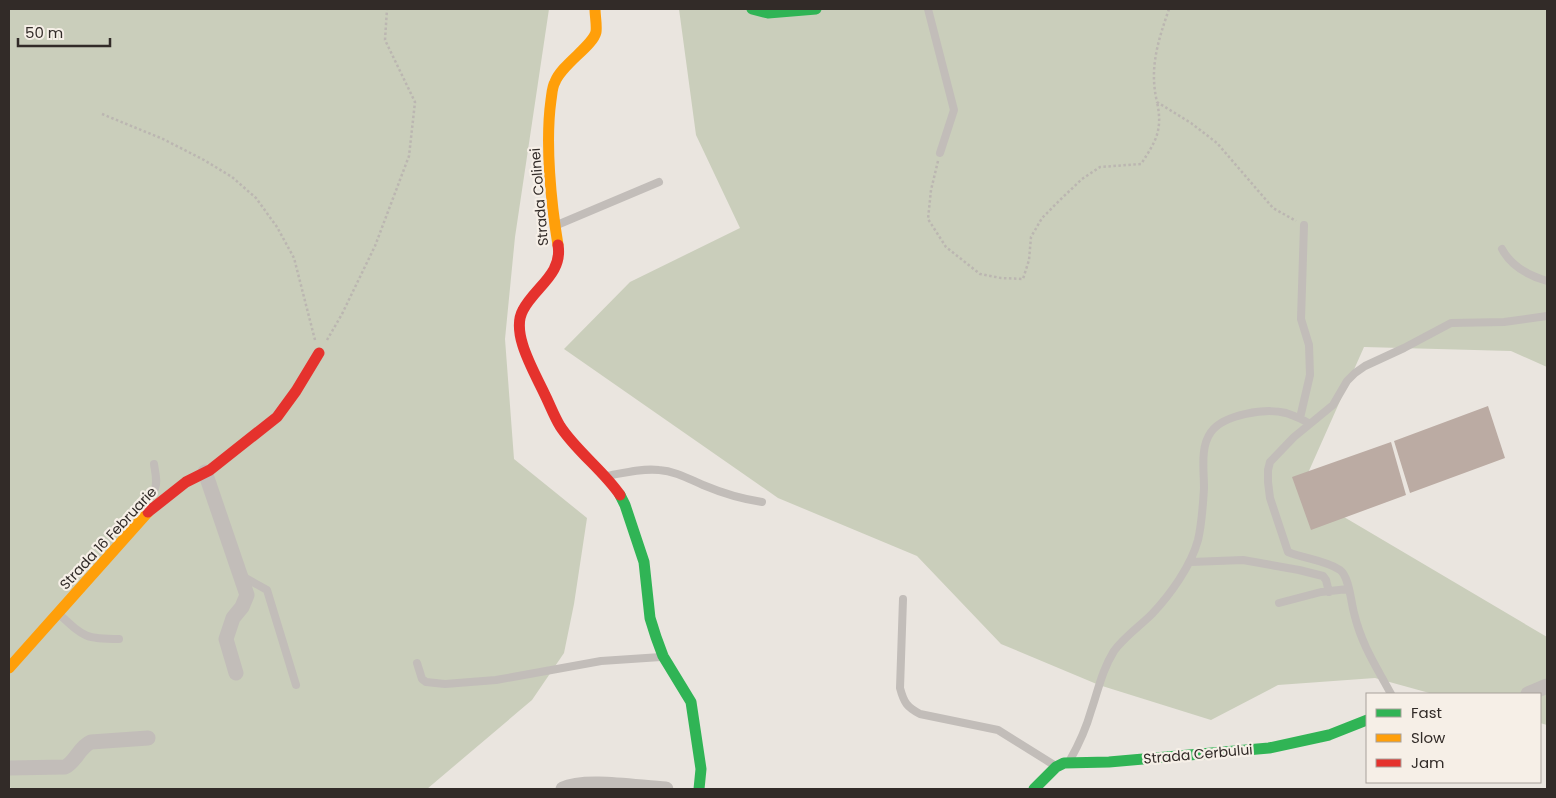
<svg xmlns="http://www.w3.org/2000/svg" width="1556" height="798" font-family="Poppins,sans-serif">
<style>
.green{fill:#cacebb}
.building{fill:#bbaba3}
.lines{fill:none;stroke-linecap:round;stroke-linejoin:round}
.path{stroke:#bbb6b1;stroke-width:2.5;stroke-dasharray:2.5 2.5;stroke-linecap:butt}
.lane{stroke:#c2bdb9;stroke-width:8}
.street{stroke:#c2bdb9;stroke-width:15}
.fast{stroke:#30b455;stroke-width:11}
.slow{stroke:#ff9f0a;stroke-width:11}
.jam{stroke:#e5322d;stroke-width:11}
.labels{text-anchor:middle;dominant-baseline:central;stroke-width:4.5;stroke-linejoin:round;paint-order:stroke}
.street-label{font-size:14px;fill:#322b28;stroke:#f6efe7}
</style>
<rect width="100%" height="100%" fill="#eae5df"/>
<path class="green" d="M9 9H549L515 237 505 339 514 459 587 518 574 604 564 653 532 700 427 789H11L9 784Z
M679 9H1547V367L1511 351 1364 347 1300 491 1547 637V725L1540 723V694H1433L1375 678 1278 685 1211 720 1099 685 1001 644 917 556 778 498 564 349 630 282 740 228 696 135Z"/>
<path class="building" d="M1488 406 1505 458 1410 493 1394 441Z
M1391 442 1406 495 1311 530 1292 477Z"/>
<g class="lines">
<path class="path" d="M1169 9C1158 41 1149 68 1157 102L1191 123 1217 143 1273 208 1296 221
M102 114 163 139 204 160 232 177 256 198 277 227 294 258 315 340
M938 161 931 190 928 219 946 247 980 274 1001 278 1023 279 1029 260 1031 237 1042 218 1061 199 1082 179 1100 167 1141 164C1156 141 1163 130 1157 102
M327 340 342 314 375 246 409 156 415 102 385 40 387 9"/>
<path class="lane" d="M928 9 954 110 940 153
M557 225 659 182
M1502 249C1511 266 1530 276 1547 281
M1300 418 1310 375 1309 345 1301 319 1304 225
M606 476C623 473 642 468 659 470 675 471 689 479 703 485 722 493 742 499 762 502
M140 517 139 507C143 501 149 497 153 492 159 485 155 472 154 464
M1191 562 1243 560 1299 570 1323 576 1326 580 1329 592
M242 576 267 590 296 685
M903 599 900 688C904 703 907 707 920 714L998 730 1054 765
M1279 603 1321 592 1348 589
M59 614C84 637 85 639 119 639
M417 663 422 679 426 682 445 684 496 680 601 661 661 657
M1391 694C1376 666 1362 646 1354 613 1351 602 1349 576 1340 570 1325 560 1305 559 1288 552L1270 498 1268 482V470L1270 462 1294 437 1333 405 1347 381 1355 373 1365 366 1404 348 1451 323 1504 322 1547 316
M1070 760C1079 744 1086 729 1091 711 1098 691 1102 670 1114 651 1124 637 1140 626 1152 614 1170 595 1191 566 1198 540 1202 523 1203 505 1204 488 1204 470 1200 447 1211 432 1224 414 1266 408 1286 413 1295 416 1302 419 1310 424"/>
<path class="street" d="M205 472 247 595 242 607 233 618 226 639 236 673
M1528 694 1547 686
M9 768 65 767C76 762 79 747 91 742L148 738
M563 789C585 778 641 788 666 789"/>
<path class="fast" d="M752 9 768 13 816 9
M620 495 625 505 644 562 650 618 656 637 663 656 691 702 701 769 699 789
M1034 789 1056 767 1064 763 1109 762 1269 748 1329 735 1367 720"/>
<path class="slow" d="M558 245C551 203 545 143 551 100 552 94 552 87 555 82 562 64 593 46 596 32 597 25 595 16 595 9
M9 668 148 512"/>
<path class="jam" d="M558 245C563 274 535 287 523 310 510 333 535 373 545 395 550 405 554 416 560 426 576 451 603 470 620 495
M148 512 186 482 210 470 277 417 296 391 319 353"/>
</g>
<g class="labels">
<g class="street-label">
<text transform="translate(539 197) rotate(-95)">Strada Colinei</text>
<text transform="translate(108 538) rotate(-47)">Strada 16 Februarie</text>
<text transform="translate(1198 754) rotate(-5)">Strada Cerbului</text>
</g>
</g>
<rect width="1556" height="798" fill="none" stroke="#322b28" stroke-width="20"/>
<rect x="1366" y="693" width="175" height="90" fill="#f6efe7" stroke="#a8a19b"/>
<rect x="1376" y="709" width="25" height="8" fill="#30b455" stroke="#a8a19b"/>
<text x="1411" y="718" font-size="15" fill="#322b28">Fast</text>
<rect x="1376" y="734" width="25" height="8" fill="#ff9f0a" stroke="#a8a19b"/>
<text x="1411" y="743" font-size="15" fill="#322b28">Slow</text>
<rect x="1376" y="759" width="25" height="8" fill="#e5322d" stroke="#a8a19b"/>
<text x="1411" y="768" font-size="15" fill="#322b28">Jam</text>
<path d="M18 38v8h92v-8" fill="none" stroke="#322b28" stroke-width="2.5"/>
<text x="25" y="38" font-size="15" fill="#322b28" stroke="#f6efe7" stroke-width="4" paint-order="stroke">50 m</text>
</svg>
